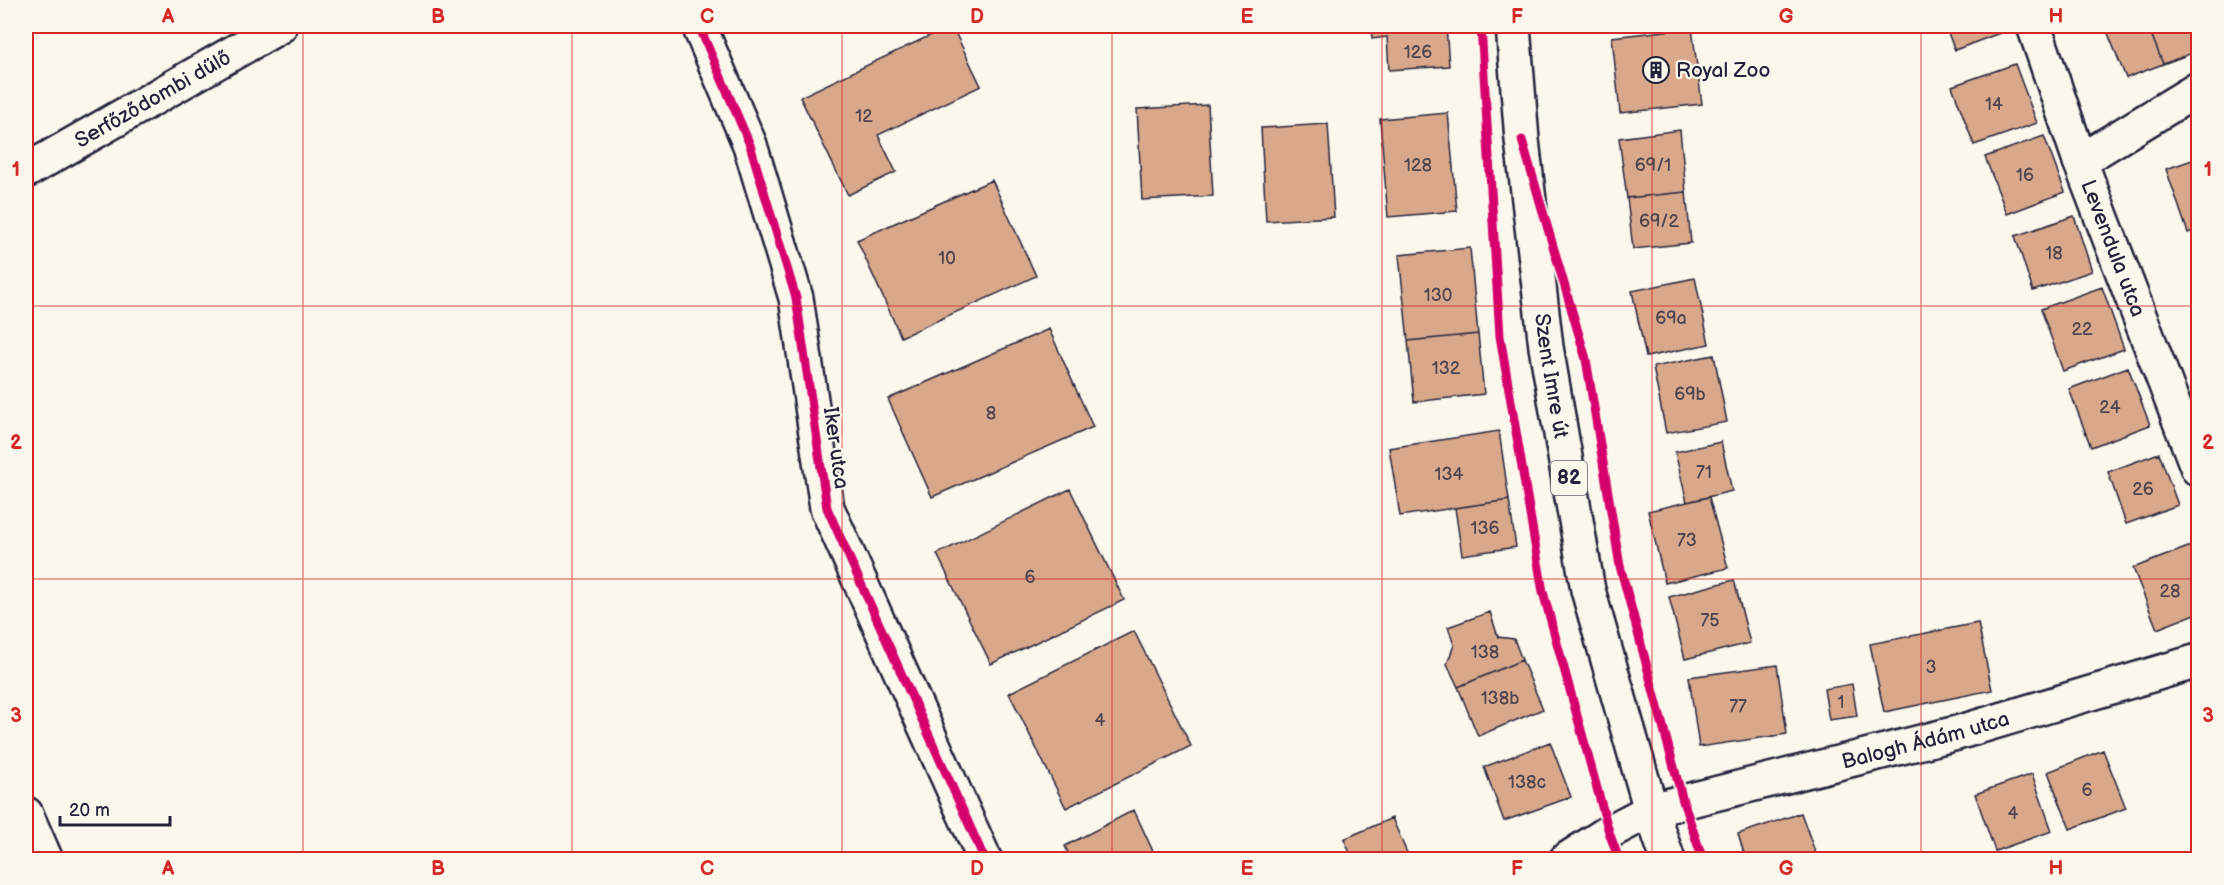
<svg xmlns="http://www.w3.org/2000/svg" width="2224" height="885" font-family="'Balsamiq Sans',sans-serif">
<style>
.building{fill:#d9a88b;stroke:#22223b;stroke-width:1.5}
.lines{fill:none;stroke-linecap:round;stroke-linejoin:round}
.minor-casing{stroke:#22223b;stroke-width:38}
.major-casing{stroke:#22223b;stroke-width:38}
.minor{stroke:#fbf7ec;stroke-width:33}
.major{stroke:#fbf7ec;stroke-width:33}
.cycleway-casing{stroke:#fbf7ec;stroke-width:13}
.cycleway{stroke:#d6006c;stroke-width:9}
.grid{fill:none;stroke:#d62828;stroke-width:1.5;stroke-opacity:0.55}
.labels{text-anchor:middle;dominant-baseline:central;stroke-width:4.5;stroke-linejoin:round;paint-order:stroke}
.number-label{font-size:18px;fill:#50444f}
.shield{fill:#fbf7ec;stroke:#636270;stroke-width:1.5}
.shield-label{font-size:20px;font-weight:bold;fill:#22223b}
.poi-label{font-size:21px;fill:#22223b;stroke:#fbf7ec;text-anchor:start}
.street-label{font-size:21px;fill:#22223b;stroke:#fbf7ec}
.neatline{fill:none;stroke:#d62828;stroke-width:2}
.grid-label{font-size:20px;text-anchor:middle;font-weight:bold;fill:#d62828}
</style>
<rect width="100%" height="100%" fill="#fbf7ec"/>
<filter id="ink" filterUnits="userSpaceOnUse"><feTurbulence type="fractalNoise" baseFrequency=".0167" numOctaves="2"/><feDisplacementMap in="SourceGraphic" scale="12" xChannelSelector="R" yChannelSelector="G"/><feConvolveMatrix kernelMatrix="1 2 1 2 8 2 1 2 1" color-interpolation-filters="sRGB"/></filter>
<g filter="url(#ink)">
<path class="building" d="M950 26H952L981 86 878 135 896 172 848 195 800 97Z
M1371 26H1446L1449 66 1389 70 1387 37 1372 39Z
M1945 26H2003L2005 31 1955 50Z
M2105 26H2148L2163 64 2126 78Z
M2148 26H2198V51L2163 64Z
M1692 28 1702 104 1620 113 1612 37Z
M2015 64 2037 123 1974 145 1952 86Z
M1208 105 1213 196 1142 200 1137 109Z
M1448 113 1457 211 1388 217 1380 119Z
M1328 124 1334 217 1266 221 1261 128Z
M1680 130 1686 192 1627 198 1619 138Z
M2044 136 2065 192 2007 214 1985 157Z
M2198 158V229L2188 233 2166 169Z
M992 180 1036 276 901 337 857 240Z
M1686 192 1691 243 1633 249 1627 198Z
M2074 216 2092 271 2033 291 2015 236Z
M1470 248 1478 334 1408 341 1399 255Z
M2198 258V277L2193 260Z
M1695 278 1709 344 1646 357 1632 291Z
M2102 287 2124 349 2063 371 2041 309Z
M1049 329 1093 427 932 497 888 399Z
M1478 334 1484 394 1414 402 1408 341Z
M1714 355 1727 422 1666 433 1653 367Z
M2128 367 2150 425 2091 447 2069 389Z
M1499 431 1509 500 1400 516 1389 448Z
M1721 442 1732 491 1687 502 1675 452Z
M2159 453 2178 505 2126 524 2108 472Z
M1070 489 1124 600 991 664 937 554Z
M1709 497 1728 568 1665 583 1648 511Z
M1509 500 1516 547 1462 555 1455 508Z
M2196 544 2198 550V613L2157 629 2133 568Z
M1734 580 1750 643 1685 659 1669 597Z
M1490 612 1498 637 1514 639 1522 660 1458 687 1447 664 1454 645 1448 627Z
M1978 623 1992 690 1884 712 1870 644Z
M1134 631 1191 746 1066 808 1009 693Z
M1522 660 1543 709 1478 736 1458 687Z
M1777 665 1787 734 1699 747 1689 677Z
M1852 684 1857 716 1829 720 1824 689Z
M1550 742 1571 797 1504 821 1484 767Z
M2103 750 2126 808 2070 829 2048 772Z
M2032 774 2052 831 1995 851 1975 794Z
M1134 810 1157 860H1071L1065 846Z
M1801 813 1818 860H1746L1738 834Z
M1392 818 1410 860H1353L1344 839Z"/>
<g class="lines">
<defs>
<g id="minor">
<path d="M699 26 750 145 796 298 827 508 985 860"/>
<path id="s1" d="M2034 26 2080 161 2198 469"/>
<path d="M2080 161 2198 89"/>
<path id="s2" d="M26 171 280 26"/>
<path d="M26 814 46 860"/>
<path id="s3" d="M1566 860 1609 832 1651 810 1957 733 2198 661"/>
</g>
<g id="major">
<path id="s4" d="M1513 26 1522 140 1546 347 1588 590 1651 810 1668 860"/>
</g>
</defs>
<use href="#minor" class="minor-casing"/>
<use href="#major" class="major-casing"/>
<use href="#minor" class="minor"/>
<use href="#major" class="major"/>
<defs>
<path id="cycleway" d="M699 26 750 145 796 298 827 508 985 860
M1481 26 1500 336 1543 592 1609 832 1619 860
M1522 140 1586 359 1620 566 1683 801 1703 860"/>
</defs>
<use href="#cycleway" class="cycleway-casing"/>
<use href="#cycleway" class="cycleway"/>
</g>
</g>
<path class="grid" d="M303 26V860M572 26V860M842 26V860M1112 26V860M1382 26V860M1652 26V860M1921 26V860M26 306H2198M26 579H2198"/>
<defs>
<symbol id="building-ring" viewBox="-11 -11 22 22"><circle r="9.5" fill="#fbf7ec" stroke="#22223b" stroke-width="1.5"/><path d="M-4-6H4V6H1V3H-1V6H-4ZM-2.5-4.3h1.7v1.8h-1.7ZM.8-4.3h1.7v1.8H.8ZM-2.5-1h1.7V.8h-1.7ZM.8-1h1.7V.8H.8Z" fill="#22223b"/></symbol>
</defs>
<g fill-rule="evenodd">
<use href="#building-ring" x="1641" y="55" width="30" height="30"/>
</g>
<g class="labels">
<g class="number-label">
<text x="1418" y="52">126</text>
<text x="1994" y="104">14</text>
<text x="864" y="116">12</text>
<text x="1418" y="165">128</text>
<text x="1653" y="165">69/1</text>
<text x="2025" y="175">16</text>
<text x="1659" y="221">69/2</text>
<text x="2054" y="253">18</text>
<text x="947" y="258">10</text>
<text x="1438" y="295">130</text>
<text x="1671" y="318">69a</text>
<text x="2082" y="329">22</text>
<text x="1446" y="368">132</text>
<text x="1690" y="394">69b</text>
<text x="2110" y="407">24</text>
<text x="991" y="413">8</text>
<text x="1704" y="472">71</text>
<text x="1449" y="474">134</text>
<text x="2143" y="489">26</text>
<text x="1485" y="528">136</text>
<text x="1687" y="540">73</text>
<text x="1030" y="577">6</text>
<text x="2170" y="591">28</text>
<text x="1710" y="620">75</text>
<text x="1485" y="652">138</text>
<text x="1931" y="667">3</text>
<text x="1500" y="698">138b</text>
<text x="1841" y="702">1</text>
<text x="1738" y="706">77</text>
<text x="1100" y="720">4</text>
<text x="1527" y="782">138c</text>
<text x="2087" y="790">6</text>
<text x="2013" y="813">4</text>
</g>
<rect class="shield" x="1551" y="461" width="36" height="34" rx="4.5"/>
<g class="shield-label">
<text x="1569" y="478">82</text>
</g>
<g class="poi-label">
<text x="1676" y="70">Royal Zoo</text>
</g>
<g class="street-label">
<text stroke="none"><textPath href="#s2" startOffset="146">Serfőződombi dűlő</textPath></text>
<text stroke="none"><textPath href="#s1" startOffset="236">Levendula utca</textPath></text>
<text stroke="none"><textPath href="#s4" startOffset="352">Szent Imre út</textPath></text>
<text transform="translate(836 448) rotate(82)">Iker utca</text>
<text stroke="none"><textPath href="#s3" startOffset="382">Balogh Ádám utca</textPath></text>
</g>
</g>
<rect width="2224" height="885" fill="none" stroke="#fbf7ec" stroke-width="66"/>
<path d="M60 816v9h110v-9" fill="none" stroke="#22223b" stroke-width="3"/>
<text x="69" y="816" font-size="18" fill="#22223b" stroke="#fbf7ec" stroke-width="4.5" paint-order="stroke">20 m</text>
<rect x="33" y="33" width="2158" height="819" class="neatline"/>
<g class="grid-label">
<text x="168" y="23">A</text>
<text x="438" y="23">B</text>
<text x="707" y="23">C</text>
<text x="977" y="23">D</text>
<text x="1247" y="23">E</text>
<text x="1517" y="23">F</text>
<text x="1786" y="23">G</text>
<text x="2056" y="23">H</text>
<text x="16" y="176">1</text>
<text x="2208" y="176">1</text>
<text x="16" y="449">2</text>
<text x="2208" y="449">2</text>
<text x="16" y="722">3</text>
<text x="2208" y="722">3</text>
<text x="168" y="875">A</text>
<text x="438" y="875">B</text>
<text x="707" y="875">C</text>
<text x="977" y="875">D</text>
<text x="1247" y="875">E</text>
<text x="1517" y="875">F</text>
<text x="1786" y="875">G</text>
<text x="2056" y="875">H</text>
</g>
</svg>
